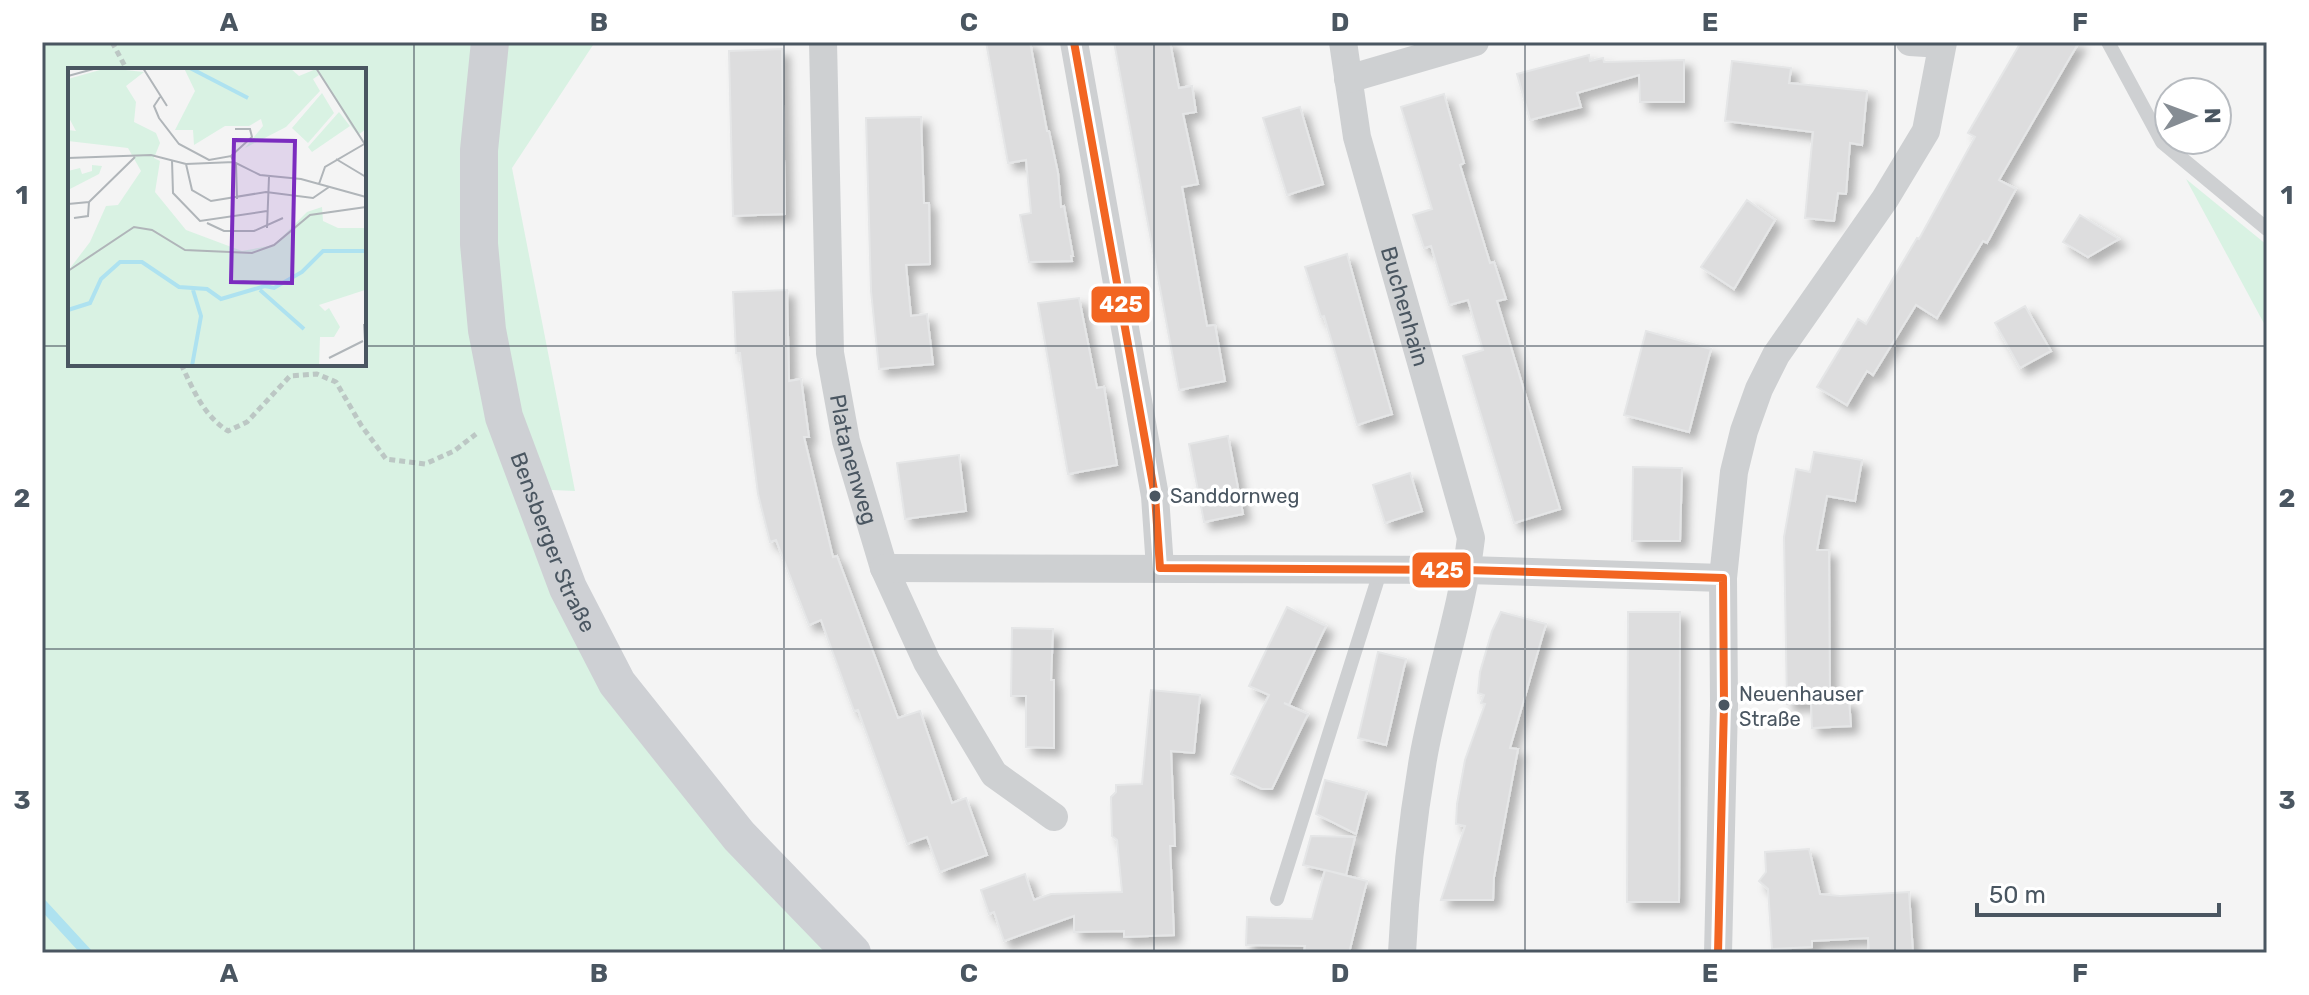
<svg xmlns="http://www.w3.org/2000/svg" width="2309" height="995" font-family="Rubik,sans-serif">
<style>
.green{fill:#d9f2e3;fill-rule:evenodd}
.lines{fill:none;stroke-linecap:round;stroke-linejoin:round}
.stream{stroke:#aee2f0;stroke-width:10}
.building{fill:#ddddde;stroke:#e5e6e7;stroke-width:2;filter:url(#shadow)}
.path{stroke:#bcc7c4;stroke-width:5;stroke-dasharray:6 4;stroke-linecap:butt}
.lane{stroke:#ced0d2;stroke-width:14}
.street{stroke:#ced0d2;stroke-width:28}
.secondary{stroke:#ced0d4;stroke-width:38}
.bus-1-casing{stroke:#fff;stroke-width:14}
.bus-1{stroke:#f26522;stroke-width:8}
.grid{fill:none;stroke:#4a5661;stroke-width:2;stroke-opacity:0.55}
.bus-dot{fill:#4a5661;stroke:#fff;stroke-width:3}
.labels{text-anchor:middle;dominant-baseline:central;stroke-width:7;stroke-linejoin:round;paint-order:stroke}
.bus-label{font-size:20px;fill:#4a5661;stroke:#fff;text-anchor:start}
.street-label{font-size:22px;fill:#4a5661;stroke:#fff}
.inset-river{fill:none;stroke:#aee2f0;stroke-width:4}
.inset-road{fill:none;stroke:#b0b5b9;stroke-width:2}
.view{fill:#7b2cbf;fill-opacity:0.15;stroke:#7b2cbf;stroke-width:4}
.inset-edge{fill:none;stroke:#4a5661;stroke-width:4}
.line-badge{stroke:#fff;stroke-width:3}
.badge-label{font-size:22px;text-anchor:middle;font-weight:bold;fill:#fff}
.neatline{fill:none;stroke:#4a5661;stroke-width:3}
.grid-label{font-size:26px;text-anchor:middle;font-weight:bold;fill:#4a5661}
</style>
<defs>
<filter id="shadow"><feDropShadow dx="7" dy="7" stdDeviation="4" flood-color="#0004"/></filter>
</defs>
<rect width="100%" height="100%" fill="#f4f4f4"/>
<path class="green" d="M42 42H595L512 168 575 491 530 489 617 683 852 953H42ZM70 70H364V364H70Z
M2186 179 2267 245V329Z"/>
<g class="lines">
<path class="stream" d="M42 904 87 953"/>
</g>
<path class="building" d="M986 42H1030L1047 131H1049L1058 173 1061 207 1064 206 1073 256H1071L1072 261 1029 262 1020 215 1031 213 1026 160 1008 163Z
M1114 42H1170L1179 88 1192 86 1196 112 1183 114 1198 184 1182 187 1207 326 1215 325 1225 381 1179 390Z
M2021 42H2079L1999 180 2016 189 1987 243 1983 241 1937 318 1916 305 1873 375 1867 371 1847 405 1817 387 1858 319 1866 324 1917 238 1919 239 1975 137 1968 133Z
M782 49 785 214 733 216 729 51Z
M1589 55 1590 61 1603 58 1604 62 1684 60V102H1640L1639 75 1577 93 1581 107 1530 120 1517 74Z
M1732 61 1791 68 1789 83 1867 91 1862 145 1850 143 1846 194 1838 193 1834 221 1805 218 1813 132 1725 121Z
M1444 94 1464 163 1460 165 1490 263 1494 262 1506 299 1497 301 1560 509 1514 523 1463 356 1483 350 1468 300 1449 305 1431 246 1424 248 1413 215 1432 209 1401 107Z
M1300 107 1323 184 1287 195 1263 118Z
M921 117 924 203H929L930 264 906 265 911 316 927 314 933 364 879 369 871 291 866 118Z
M1747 200 1775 220 1734 289 1701 267Z
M2080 215 2119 239 2088 257 2063 242Z
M1347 254 1392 414 1357 425 1324 316 1321 317 1305 267Z
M787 290 789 381 801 379 809 437H804L833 557 837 556 898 718 920 711 952 803 966 798 987 855 940 872 927 837 907 844 858 710 854 711 821 620 809 625 776 540 770 542 758 494 740 353H736L733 292Z
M1079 298 1097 388 1104 387 1117 465 1068 474 1038 303Z
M2025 306 2051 351 2020 368 1995 323Z
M1646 331 1711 349 1689 432 1624 415Z
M1228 436 1243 514 1204 522 1189 444Z
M1814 452 1862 460 1855 501 1827 496 1817 550H1829L1830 701 1849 700 1851 726 1812 728 1811 703 1787 704 1784 537 1796 469 1810 472Z
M959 455 966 511 905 519 897 463Z
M1633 467 1682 468 1680 541H1632Z
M1410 473 1422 511 1385 523 1373 485Z
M1287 607 1326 626 1289 705 1284 703 1308 714 1272 789H1262L1231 774 1269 695 1249 686Z
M1501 612 1546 624 1510 748 1518 749 1494 877 1493 900H1441L1465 826 1456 824 1457 804 1465 760 1485 704 1481 703 1484 695 1478 693 1480 672 1492 631Z
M1628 612H1680L1679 902H1627Z
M1012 628 1053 629 1051 680H1054V748L1026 747V696H1011Z
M1378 652 1406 659 1386 745 1358 738Z
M1151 690 1200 695 1194 753 1171 751 1175 846H1170L1174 935 1124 937V931L1074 932V916L1004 941 994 912 989 914 981 890 1025 874 1034 900 1051 894 1122 892 1117 840 1112 836 1111 797 1116 792V785L1142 784Z
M1325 780 1367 791 1356 834 1316 814Z
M1311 836 1355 837 1346 875 1303 865Z
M1809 849 1820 894 1840 896 1909 892 1913 953H1869L1868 938 1812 941V947L1772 949 1768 889 1759 881 1766 872 1765 852Z
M1325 870 1367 881 1349 953H1304L1305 946 1246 945 1247 917 1312 919Z"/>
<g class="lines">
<path class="path" d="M112 42 127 70
M181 364C194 391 203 415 228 431L247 422 290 376 317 374 336 382 361 425 386 459 425 464 454 451 476 434"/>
<path class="lane" d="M2108 42 2162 142 2267 229
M1277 899 1381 569"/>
<g class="street">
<path id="s1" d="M823 42 830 353 846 441 884 568 927 662 994 774 1054 817"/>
<path d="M1074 42 1155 496 1160 568"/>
<path id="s2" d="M1343 42 1357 137 1471 538C1462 613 1436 685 1423 759 1412 823 1405 889 1402 953"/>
<path d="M1910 42 1942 44"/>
<path d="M1348 79 1475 42"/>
<path d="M884 568 1467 570 1723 578"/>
<path d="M1718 953 1724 705 1723 578 1734 472 1744 431 1759 389 1776 355 1885 199 1926 131 1943 42"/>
</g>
<path class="secondary" id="s3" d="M490 42 479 150V244L487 330 504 417 568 588 617 683 739 836 852 953"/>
<defs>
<path id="bus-1" d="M1074 42 1155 496 1160 568
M1160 568 1467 570 1723 578
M1718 953 1724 705 1723 578"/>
</defs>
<use href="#bus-1" class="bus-1-casing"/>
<use href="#bus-1" class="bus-1"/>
</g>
<path class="grid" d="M414 42V953M784 42V953M1154 42V953M1525 42V953M1895 42V953M42 346H70M364 346H2267M42 649H2267"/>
<g class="bus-dot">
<circle cx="1155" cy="496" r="7"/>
<circle cx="1724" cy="705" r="7"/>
</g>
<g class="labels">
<g class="bus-label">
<text x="1170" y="496">Sanddornweg</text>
<text x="1739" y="694">Neuenhauser<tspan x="1739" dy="25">Straße</tspan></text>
</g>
<g class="street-label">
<text stroke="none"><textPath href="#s2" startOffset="272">Buchenhain</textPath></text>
<text stroke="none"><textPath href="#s1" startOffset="420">Platanenweg</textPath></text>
<text stroke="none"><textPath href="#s3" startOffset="512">Bensberger Straße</textPath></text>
</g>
</g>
<g transform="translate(68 68)">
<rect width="298" height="298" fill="#f4f4f4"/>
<path d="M39 0 76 4 58 18 68 34 66 54 88 65 92 75 86 90 92 93 87 124 118 162 174 183 206 177 239 144 254 139 255 153 270 160H298V243L297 222 251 237 257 243 261 240 272 259 266 269H252L251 298H0V203L22 174 38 138 50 137 73 103 60 80 0 73V62L8 63 0 48V11ZM116 0H222L231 8 248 1 251 7 245 11 252 23 218 59 177 80 195 58 193 51 181 58H157L126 77 125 62H107L127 23ZM249 0H298V61L290 67 283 58ZM254 25 266 45 240 75 224 60ZM271 44 282 58 244 84 240 79ZM24 97 34 98 31 106 0 122V103L12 100 14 106 24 103Z" fill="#d9f2e3"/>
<path class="inset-river" d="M122 0 180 30M192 222 236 261M0 242 22 235 33 211 52 194H74L111 219 139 221 153 231 197 218 206 220 234 204 255 183H298M124 298 133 248 125 222"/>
<path class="inset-road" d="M75 0 99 38M248 0 298 78M0 8 29 0M92 29 86 38 91 50 111 76 141 92 163 88 166 94M163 88 184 69 182 61H167M0 90 83 87 118 96 166 94 192 107 233 111 298 129M268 91 298 109M104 92 105 125 132 153 199 143M168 95 169 131M118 96 124 122 143 133 198 124 245 130 261 119M251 116 257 99 298 75M0 136 21 134 67 89M6 150 20 148 21 134M139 155 156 163H186L215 150M199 160 201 109M0 203 66 159 84 162 117 182 184 185 206 177 242 147 298 139M296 256 298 289M261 290 295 273"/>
<path class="view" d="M166 72 227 73 224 215 163 214Z"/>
<rect width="298" height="298" class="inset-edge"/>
</g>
<g class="line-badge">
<rect x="1090" y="285" width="61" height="39" rx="8" fill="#f26522"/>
<rect x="1411" y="551" width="61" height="38" rx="8" fill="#f26522"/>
</g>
<g class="badge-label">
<text x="1121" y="312">425</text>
<text x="1442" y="578">425</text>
</g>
<rect width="2309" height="995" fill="none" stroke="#ffffff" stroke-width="88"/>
<g transform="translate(2193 116) rotate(89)"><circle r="38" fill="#ffffff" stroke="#b7bbc0" stroke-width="2"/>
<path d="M0-6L14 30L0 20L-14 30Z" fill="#868d94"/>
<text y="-12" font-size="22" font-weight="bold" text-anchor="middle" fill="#4a5661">N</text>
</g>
<path d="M1977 903v12h242v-12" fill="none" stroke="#4a5661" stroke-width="4"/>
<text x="1989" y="903" font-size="24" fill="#4a5661" stroke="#ffffff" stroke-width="6" paint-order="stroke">50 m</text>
<rect x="44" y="44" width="2221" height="907" class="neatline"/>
<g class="grid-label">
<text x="229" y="31">A</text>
<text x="599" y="31">B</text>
<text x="969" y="31">C</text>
<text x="1340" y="31">D</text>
<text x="1710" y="31">E</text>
<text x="2080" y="31">F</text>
<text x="22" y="204">1</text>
<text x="2287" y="204">1</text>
<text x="22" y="507">2</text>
<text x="2287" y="507">2</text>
<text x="22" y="809">3</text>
<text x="2287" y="809">3</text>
<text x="229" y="982">A</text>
<text x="599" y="982">B</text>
<text x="969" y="982">C</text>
<text x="1340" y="982">D</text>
<text x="1710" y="982">E</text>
<text x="2080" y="982">F</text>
</g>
</svg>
